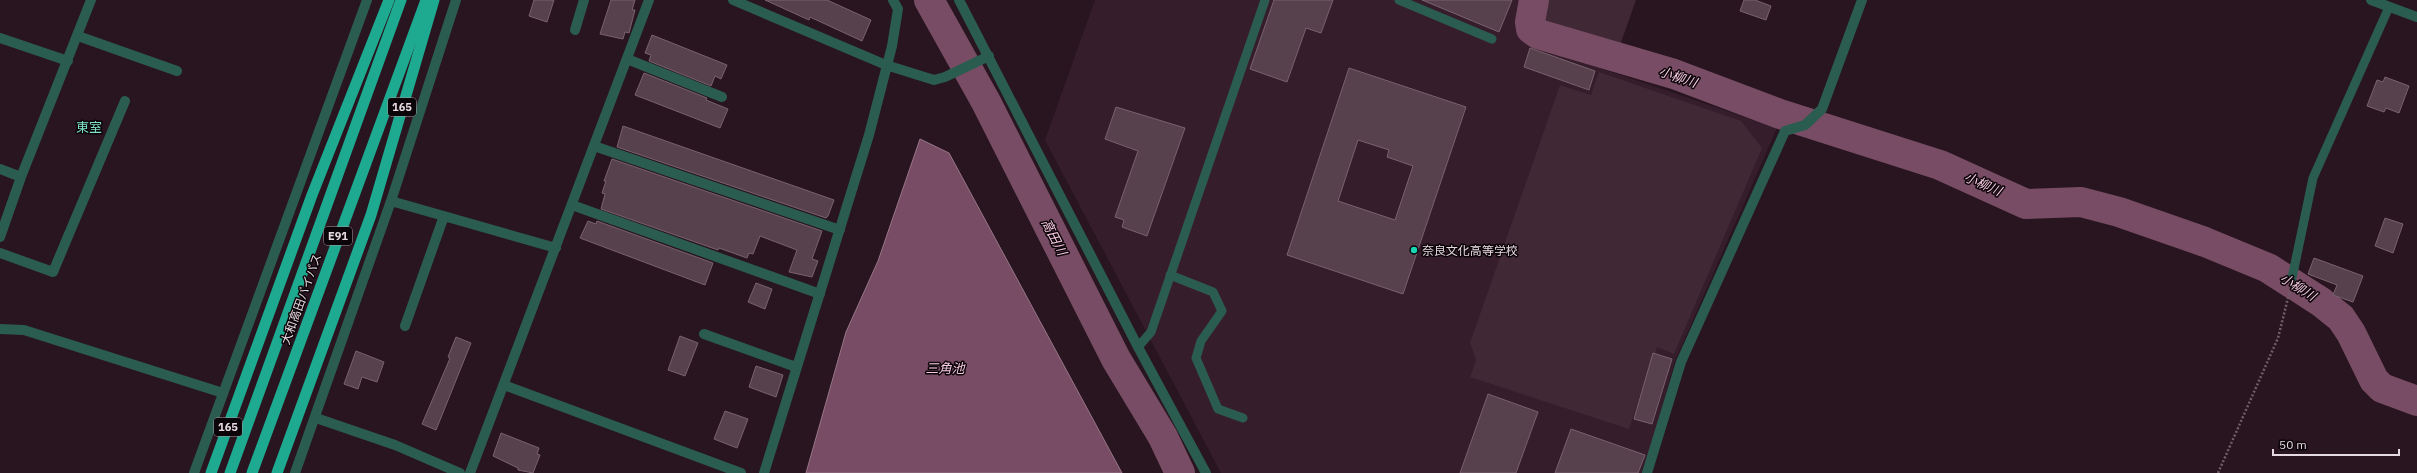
<svg xmlns="http://www.w3.org/2000/svg" width="2417" height="473" font-family="'IBM Plex Sans','Noto Sans JP',sans-serif">
<style>
.built{fill:#361d2b}
.green{fill:#402835}
.water{fill:#774c64;stroke:#997689}
.lines{fill:none;stroke-linecap:round;stroke-linejoin:round}
.river{stroke:#774c64;stroke-width:30}
.building{fill:#57414c;stroke:#79626e;fill-rule:evenodd}
.path{stroke:#6f5e67;stroke-width:2.5;stroke-dasharray:2 2;stroke-linecap:butt}
.service{stroke:#2b5c50;stroke-width:9}
.minor{stroke:#2b5c50;stroke-width:10}
.tertiary{stroke:#2b5c50;stroke-width:10}
.trunk{stroke:#1eaa90;stroke-width:11}
.trunk-bridge{stroke:#1eaa90;stroke-width:11}
.poi-dot{fill:#15d5b3;stroke:#0b0408;stroke-width:1.5}
.labels{text-anchor:middle;dominant-baseline:central;stroke-width:3;stroke-linejoin:round;paint-order:stroke}
.shield{fill:#0b0408;stroke:#a5999f;stroke-width:1}
.shield-label{font-size:11px;font-weight:bold;fill:#e7d9e0}
.poi-label{font-size:12px;fill:#e7d9e0;stroke:#0b0408;text-anchor:start}
.street-label{font-size:12px;fill:#e7d9e0;stroke:#0b0408}
.water-label{font-size:13px;font-style:italic;fill:#f7cae1;stroke:#0b0408}
.neighbourhood-label{font-size:13px;fill:#7ee0c7;stroke:#0b0408}
</style>
<rect width="100%" height="100%" fill="#28151f"/>
<path class="built" d="M1095 0H1523L1518 16 1520 33 1529 44 1777 128 1675 361 1643 473H1221L1045 140Z"/>
<path class="green" d="M1539 0H1636L1618 51 1538 27 1535 19Z
M1599 72 1741 121 1762 148 1674 354 1657 347 1629 429 1470 377 1476 360 1470 343 1560 85 1591 95Z"/>
<path class="water" d="M920 139 949 153 1122 473H806L846 332 878 261Z"/>
<g class="lines">
<path class="river" d="M929 0 986 102 1116 359 1163 437 1180 473
M1534 0 1530 22 1531 29 1538 34 1674 74 1780 114 1940 165 2026 204 2081 202 2119 212 2205 242 2268 268 2321 302 2341 318 2351 333 2374 380 2382 388 2417 401"/>
</g>
<path class="building" d="M534 0H554L547 22 529 16Z
M611 0H635L632 10H635L629 33 625 32 623 39 600 34Z
M765 0H827L871 20 862 41 810 17 809 20Z
M1274 0H1333L1321 33 1306 28 1287 82 1250 69Z
M1422 0H1512L1499 32Z
M1744 0H1755L1771 6 1766 20 1740 11Z
M652 35 727 65 721 79 715 76 711 86 649 61 651 55 645 53Z
M1530 48 1595 71 1589 90 1524 67Z
M1349 68 1466 107 1403 294 1287 255ZM1358 140 1389 150 1387 157 1413 166 1395 220 1338 201Z
M644 73 707 98 706 100 728 109 720 128 635 95Z
M2385 77 2409 86 2399 113 2386 108 2384 112 2367 106 2377 80 2383 82Z
M1116 107 1185 128 1147 236 1122 227 1124 220 1115 217 1138 151 1105 139Z
M623 126 834 200 828 216 826 218 617 147Z
M612 159 822 231 812 259 818 261 812 277 789 272 797 250 760 236 753 254 749 253 747 258 719 248 718 250 601 209 605 194 602 193 606 181H604Z
M2385 218 2403 224 2393 253 2375 246Z
M588 221 596 224 597 221 713 263 705 285 580 238Z
M2314 258 2363 276 2353 302 2333 295 2337 285 2308 274Z
M756 283 772 289 765 309 748 302Z
M680 336 698 343 685 376 668 370Z
M456 337 471 343 436 430 422 424 448 363 450 358 448 357Z
M356 351 384 362 377 382 362 377 358 389 344 384Z
M1653 353 1672 359 1652 424 1634 419Z
M756 366 783 375 776 397 749 387Z
M1488 394 1538 412 1516 473H1460Z
M725 411 748 419 737 448 714 439Z
M1571 429 1645 455 1638 473H1555Z
M501 433 539 448 537 454 540 455 533 473 518 470V468L493 456Z"/>
<g class="lines">
<path class="path" d="M2218 473 2278 338 2290 290"/>
<path class="service" d="M1399 0 1492 39
M1170 275 1213 292 1222 311 1201 341 1196 358 1218 409 1243 418
M2292 278 2313 178 2389 7
M1138 347 1151 332 1265 0"/>
<path class="minor" d="M733 0 886 65 934 80 945 77 989 56
M575 30 584 0
M78 36 177 71
M0 38 68 61
M627 59 722 97
M594 146 840 230
M0 169 21 177
M391 201 556 248
M572 205 820 294
M0 237 21 177 91 0
M0 253 53 272 125 101
M405 326 444 216
M0 329 24 330 223 393
M704 334 796 367
M504 385 741 473
M316 418 395 445 460 473
M194 473 367 0
M295 473 391 201 456 0
M470 473 649 0
M764 473 869 135 892 46 898 9 893 0
M1647 473 1681 362 1785 131 1805 125 1822 109 1862 0"/>
<path class="tertiary" d="M959 0 1138 347 1206 473
M2371 0 2417 17"/>
<path class="trunk" d="M211 473 312 195 389 0
M277 473 371 215 434 0"/>
<path class="trunk-bridge" d="M230 473 401 0
M252 473 426 0"/>
</g>
<circle class="poi-dot" cx="1414" cy="250" r="4"/>
<g class="labels">
<g class="shield">
<rect x="388" y="98" width="28" height="18" rx="3"/>
<rect x="324" y="227" width="28" height="18" rx="3"/>
<rect x="214" y="418" width="28" height="18" rx="3"/>
</g>
<g class="shield-label">
<text x="402" y="107">165</text>
<text x="338" y="236">E91</text>
<text x="228" y="427">165</text>
</g>
<g class="poi-label">
<text x="1422" y="250">奈良文化高等学校</text>
</g>
<g class="street-label">
<text transform="translate(301 299) rotate(-70)">大和高田バイパス</text>
</g>
<g class="water-label">
<text transform="translate(1678 77) rotate(19)">小柳川</text>
<text transform="translate(1983 184) rotate(24)">小柳川</text>
<text transform="translate(1054 237) rotate(63)">高田川</text>
<text transform="translate(2298 287) rotate(32)">小柳川</text>
<text x="945" y="368">三角池</text>
</g>
<g class="neighbourhood-label">
<text x="89" y="127">東室</text>
</g>
</g>
<path d="M2273 449v6h126v-6" fill="none" stroke="#e7d9e0" stroke-width="2"/>
<text x="2279" y="449" font-size="12" fill="#e7d9e0" stroke="#0b0408" stroke-width="3" paint-order="stroke">50 m</text>
</svg>
